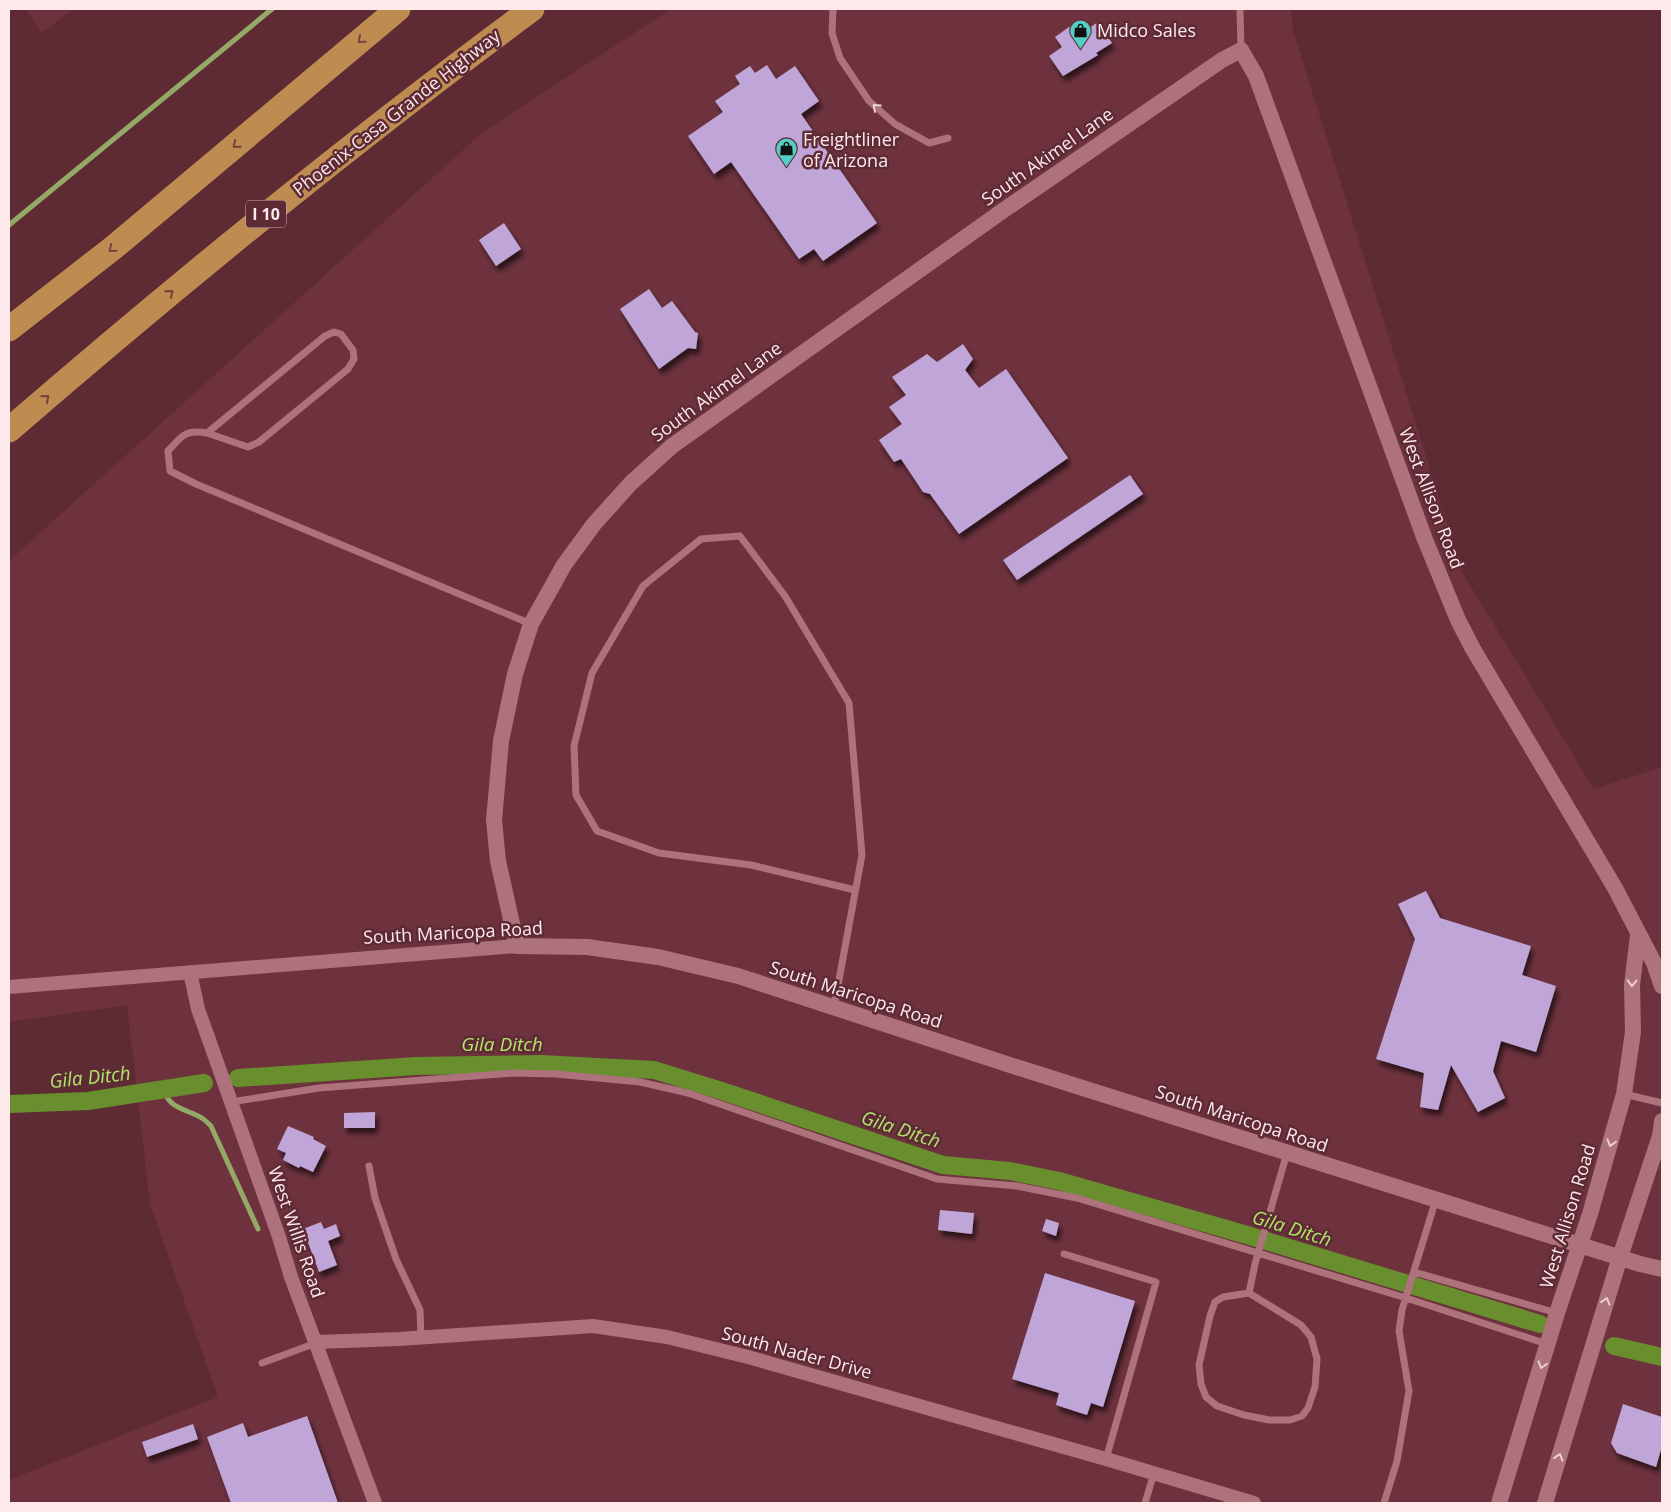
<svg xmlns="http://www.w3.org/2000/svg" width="1671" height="1512" font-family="'Open Sans',sans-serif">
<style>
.built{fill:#6d323e}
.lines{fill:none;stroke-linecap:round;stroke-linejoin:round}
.stream{stroke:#95a967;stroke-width:5}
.canal{stroke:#688e2e;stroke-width:18}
.building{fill:#c0a6d8;filter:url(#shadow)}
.service{stroke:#ad727c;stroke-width:7}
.minor{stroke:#ad727c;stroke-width:14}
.tertiary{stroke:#ad727c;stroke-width:16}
.motorway{stroke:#be8b51;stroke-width:25}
.oneway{stroke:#76433c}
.oneway2{stroke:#edd0d5}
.labels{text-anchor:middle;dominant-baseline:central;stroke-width:5;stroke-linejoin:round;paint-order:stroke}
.shield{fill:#5e2b35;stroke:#cdafb4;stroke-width:1}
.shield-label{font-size:16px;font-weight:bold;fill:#fde8eb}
.poi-label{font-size:18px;fill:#fde8eb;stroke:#5e2b35;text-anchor:start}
.street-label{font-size:18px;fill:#fde8eb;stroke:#5e2b35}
.water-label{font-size:19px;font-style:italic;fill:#b1e56b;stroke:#5e2b35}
</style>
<defs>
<filter id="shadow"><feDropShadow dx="3" dy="5.5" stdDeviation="2.5" flood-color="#0009"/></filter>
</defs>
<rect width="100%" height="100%" fill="#5e2b35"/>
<path class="built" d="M25 9H73L42 33Z
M671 9H1291L1293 30 1462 572 1594 789 1662 767V1503H9V1480L218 1397 150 1204 127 1005 9 1022V561L483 132Z"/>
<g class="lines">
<path class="stream" d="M9 225 272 9
M164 1089C168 1109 187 1109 202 1118 205 1120 208 1123 211 1126L258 1229"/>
<path class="canal" d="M238 1078 416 1066 541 1064 654 1070 722 1091 943 1165 1010 1171 1059 1181 1240 1233 1540 1324
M9 1104 88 1101 204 1083
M1614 1346 1662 1357"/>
</g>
<path class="building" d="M1076 22 1083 32 1098 22 1112 43 1096 53 1098 55 1063 76 1049 56 1062 47 1055 37Z
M767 65 776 79 795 66 819 101 801 114 877 223 823 261 814 249 799 259 731 162 714 174 688 136 723 112 715 101 740 84 735 76 750 66 755 73Z
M504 223 521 249 496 266 479 240Z
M649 289 662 308 672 301 695 332 698 333 696 349 688 348 659 369 620 309Z
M963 344 973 359 965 370 979 388 1006 369 1068 458 959 534 930 494 923 492 901 459 894 462 879 440 902 424 889 407 906 395 892 377 927 354 937 362Z
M1130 475 1143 494 1017 580 1003 560Z
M1426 891 1440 918 1531 946 1522 975 1556 986 1536 1052 1501 1041 1493 1071 1505 1098 1478 1112 1451 1065 1438 1110 1420 1107 1424 1073 1376 1059 1415 939 1398 904Z
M375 1112V1128H344V1113Z
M288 1126 314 1137 313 1139 326 1146 313 1172 300 1166 299 1168 283 1160 286 1153 277 1149Z
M940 1210 974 1213 972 1234 938 1230Z
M1046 1219 1059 1223 1056 1236 1042 1231Z
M321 1222 324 1229 336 1224 340 1236 328 1241 337 1265 319 1272 303 1229Z
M1045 1273 1135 1301 1103 1407 1091 1403 1087 1415 1056 1405 1059 1393 1012 1379Z
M1623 1404 1662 1417V1446L1656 1467 1617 1453 1611 1443Z
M307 1416 338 1503H231L207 1437 243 1423 248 1437Z
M193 1424 198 1439 147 1457 142 1442Z"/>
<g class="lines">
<path class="service" d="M833 9 832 33 840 58 869 101 895 124 929 143 948 138
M1240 9 1241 49
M207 433 248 447 259 442 348 369 354 359 353 350 341 334 334 332 325 336 207 433C185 429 182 436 168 451L170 471 196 484 531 624
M834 1007 862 855 849 703 785 596 740 536 701 539 643 586 592 673 574 746 576 795 597 831 659 853 751 865 855 890
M1624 1094 1662 1103
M231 1102 319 1088 512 1073 556 1074 640 1082 688 1093 937 1179 1017 1186 1077 1198 1406 1298 1547 1344
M369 1166 375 1198 396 1259 420 1310 421 1337
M1064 1254 1156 1282 1106 1459
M1414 1272 1557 1313
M1249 1293 1223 1297 1215 1302 1210 1316 1199 1365 1201 1384 1206 1397 1217 1406 1244 1415 1269 1420H1290L1302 1416 1308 1408 1315 1387 1317 1359 1311 1337 1301 1325 1249 1293 1255 1264 1287 1153
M262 1363 316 1343
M1145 1503 1154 1473
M1384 1503 1397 1461 1409 1391 1399 1331 1402 1310 1436 1199"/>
<path class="minor" d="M190 972 198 1009 279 1237 291 1277 375 1503
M9 987 517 946
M317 1342 399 1339 593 1326 667 1337 748 1357 1106 1459 1254 1503"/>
<path class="tertiary" d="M1662 986 1654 963 1615 888 1473 649 1458 620 1424 537 1256 76 1241 50 1222 60 1001 212 672 446 631 483 594 524 564 565 531 624 515 674 501 741 494 820 498 861 517 946 587 947 658 957 738 976 1013 1066 1640 1264 1662 1269
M1499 1503 1557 1313 1590 1214 1624 1094 1633 1032 1632 985 1638 935
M1545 1503 1620 1257 1660 1136 1662 1121"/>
<path class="motorway" d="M9 329 113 248 398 9
M9 430C179 283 352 142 532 9"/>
</g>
<defs><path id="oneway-chevron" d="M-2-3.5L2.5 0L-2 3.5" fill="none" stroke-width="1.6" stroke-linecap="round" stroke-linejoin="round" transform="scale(1.25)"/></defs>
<g class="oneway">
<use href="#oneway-chevron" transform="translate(361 40) rotate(140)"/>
<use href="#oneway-chevron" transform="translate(236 145) rotate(140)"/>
<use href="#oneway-chevron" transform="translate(112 249) rotate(141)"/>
<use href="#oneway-chevron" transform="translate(170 293) rotate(-40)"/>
<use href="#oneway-chevron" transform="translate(46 398) rotate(-41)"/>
</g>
<g class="oneway2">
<use href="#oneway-chevron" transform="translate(876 107) rotate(-138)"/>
<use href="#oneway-chevron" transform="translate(1632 983) rotate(92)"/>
<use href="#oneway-chevron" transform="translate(1611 1143) rotate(106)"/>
<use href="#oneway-chevron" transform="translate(1606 1301) rotate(-73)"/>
<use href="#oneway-chevron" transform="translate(1542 1365) rotate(107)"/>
<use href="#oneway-chevron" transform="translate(1559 1457) rotate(-73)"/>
</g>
<defs>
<symbol id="shop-pin" viewBox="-11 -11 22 30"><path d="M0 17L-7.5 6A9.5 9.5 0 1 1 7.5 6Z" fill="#55cec5" stroke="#5e2b35"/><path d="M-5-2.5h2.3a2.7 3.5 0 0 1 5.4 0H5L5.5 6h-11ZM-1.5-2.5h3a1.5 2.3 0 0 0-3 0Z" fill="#111"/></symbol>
</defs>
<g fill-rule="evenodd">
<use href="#shop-pin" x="1068" y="18" width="25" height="34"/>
<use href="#shop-pin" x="774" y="136" width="25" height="34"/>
</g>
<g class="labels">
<rect class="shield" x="246" y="200.5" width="40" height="27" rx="4"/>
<g class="shield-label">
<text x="266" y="214">I 10</text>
</g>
<g class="poi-label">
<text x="1097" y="30">Midco Sales</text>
<text x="803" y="139">Freightliner<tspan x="803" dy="21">of Arizona</tspan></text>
</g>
<g class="street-label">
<text transform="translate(396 112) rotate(-38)">Phoenix-Casa Grande Highway</text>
<text transform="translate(1047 156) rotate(-35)">South Akimel Lane</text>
<text transform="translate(716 391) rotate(-36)">South Akimel Lane</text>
<text transform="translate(1432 498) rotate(69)">West Allison Road</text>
<text transform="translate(453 932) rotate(-3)">South Maricopa Road</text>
<text transform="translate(856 994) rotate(18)">South Maricopa Road</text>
<text transform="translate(1242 1118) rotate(18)">South Maricopa Road</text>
<text transform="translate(1567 1216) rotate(-73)">West Allison Road</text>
<text transform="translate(297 1232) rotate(71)">West Willis Road</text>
<text transform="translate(797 1352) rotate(15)">South Nader Drive</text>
</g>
<g class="water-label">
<text x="502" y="1044">Gila Ditch</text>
<text transform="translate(90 1077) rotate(-6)">Gila Ditch</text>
<text transform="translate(901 1129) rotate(18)">Gila Ditch</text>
<text transform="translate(1292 1228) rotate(17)">Gila Ditch</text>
</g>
</g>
<rect width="1671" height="1512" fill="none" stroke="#fde8eb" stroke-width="20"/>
</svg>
